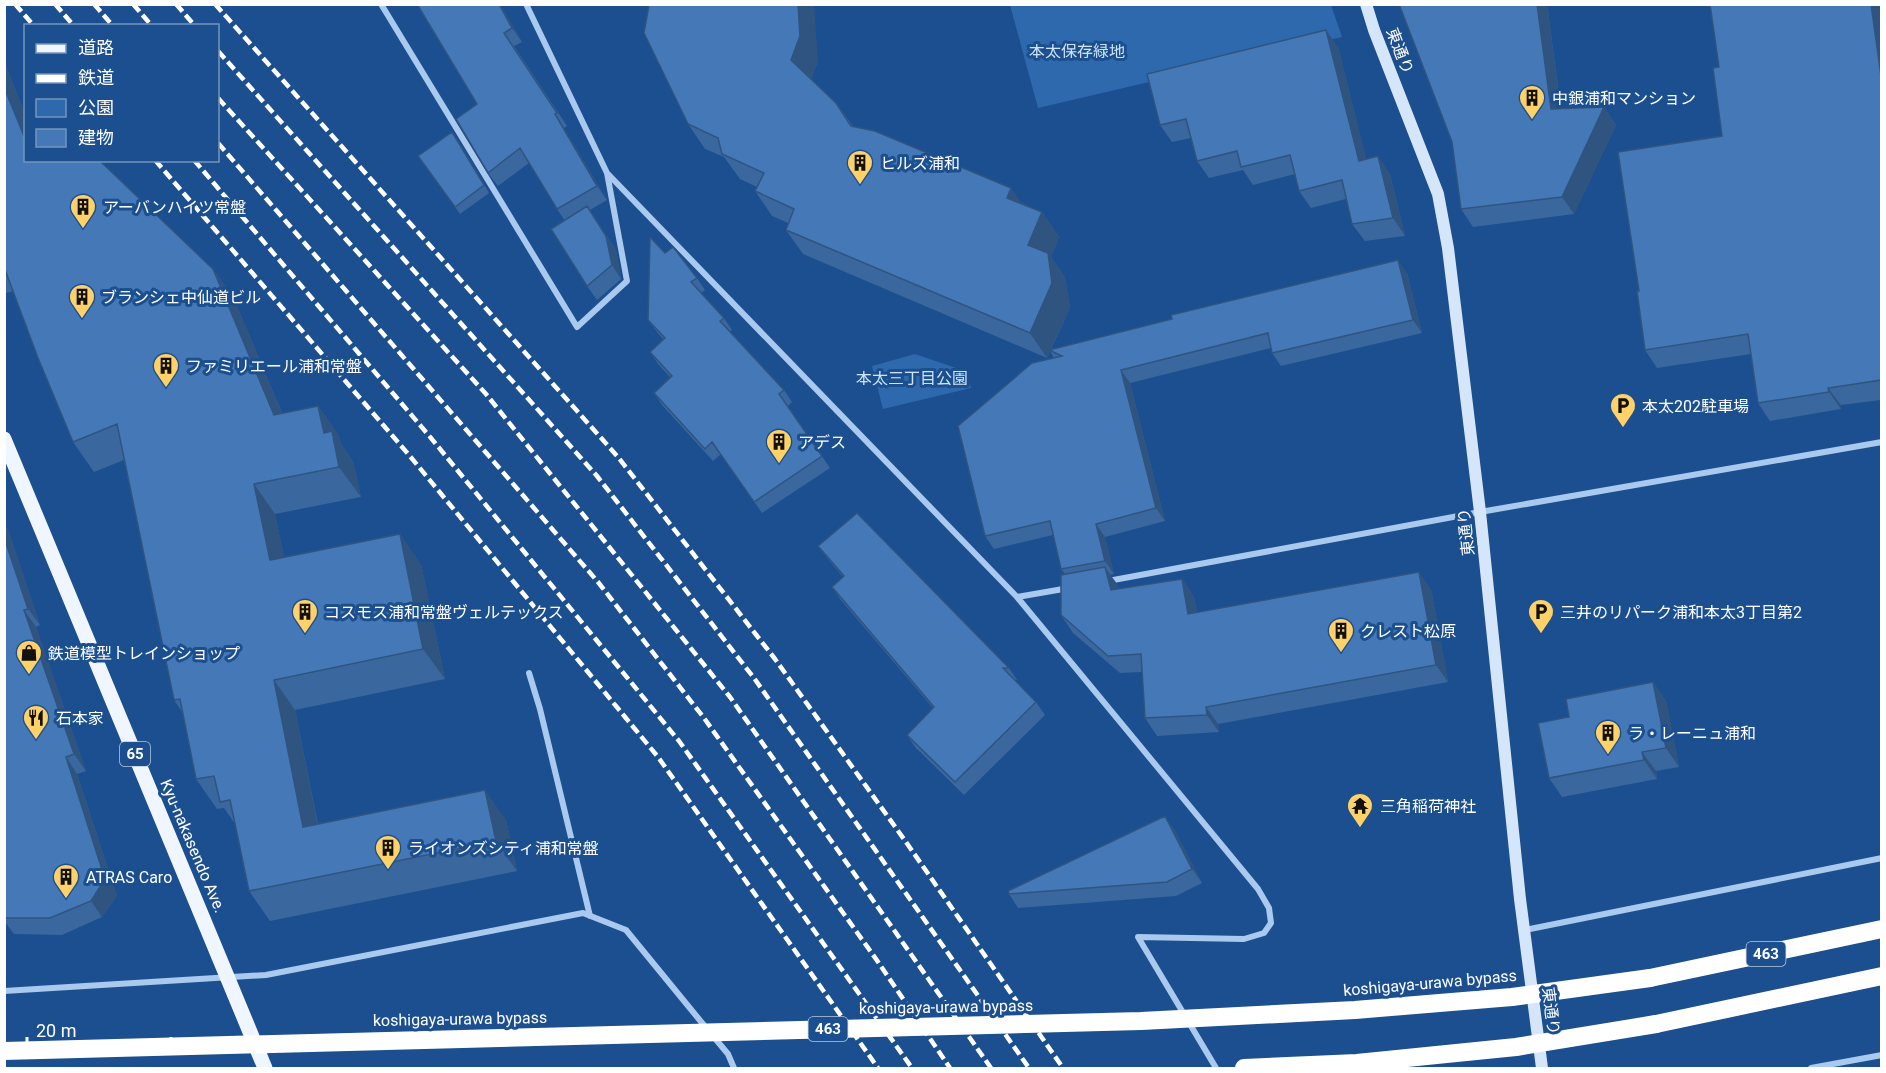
<svg xmlns="http://www.w3.org/2000/svg" width="1886" height="1073" font-family="Roboto,'Noto Sans JP',sans-serif">
<style>
.green{fill:#2e69ad}
.lines{fill:none;stroke-linecap:round;stroke-linejoin:round}
.street{stroke:#a9c9ee;stroke-width:6}
.secondary{stroke:#d6e6fa;stroke-width:12}
.primary{stroke:#f0f6ff;stroke-width:15}
.highway{stroke:#fff;stroke-width:18}
.rail{stroke:#fff;stroke-width:4.5;stroke-dasharray:10 4.5;stroke-linecap:butt}
.highway-bridge{stroke:#fff;stroke-width:18}
.wall{fill:#3a679d}
.shaded-wall{fill:#305480}
.building{fill:#4478b7;stroke:#305480;stroke-width:1.5}
.labels{text-anchor:middle;dominant-baseline:central;stroke-width:6;stroke-linejoin:round;paint-order:stroke}
.shield{fill:#1b4f8f;stroke:#bbcadd;stroke-width:1.5}
.shield-label{font-size:15px;font-weight:bold;fill:#fff}
.park-label{font-size:16px;fill:#cfe3fa;stroke:#1b4f8f}
.street-label{font-size:16px;fill:#fff;stroke:#1b4f8f}
.poi-label{font-size:16px;fill:#fff;stroke:#1b4f8f;text-anchor:start}
</style>
<rect width="100%" height="100%" fill="#1b4f8f"/>
<path class="green" d="M1010 5H1331L1342 37 1038 108Z
M915 354 965 371 971 388 883 409 872 366Z"/>
<g class="lines">
<path class="street" d="M381 4 577 327 627 281 607 173
M526 4 607 173 1017 597 1258 889 1269 908 1271 923 1264 933 1244 939 1138 937 1216 1068
M1108 581 1480 512 1882 442
M1017 597 1069 588
M529 673 540 709 590 916
M1525 930 1882 858
M4 991 266 975 583 913 626 930 707 1029
M713 1036 728 1054 734 1068
M1811 1068 1882 1055"/>
<path class="secondary" d="M1366 4 1374 30 1438 194 1448 248 1480 512 1520 899 1542 1068"/>
<path class="primary" d="M4 439 265 1068"/>
<path class="highway" d="M1650 978 1882 929
M1656 1024 1882 976"/>
<path class="rail" d="M15 4 34 26
M55 4 74 26
M94 4 113 26
M133 4 152 26
M176 4 195 26
M215 4 618 457 775 659 906 842 1063 1068
M218 51 597 476 754 678 1029 1068
M218 98 486 394 730 697 991 1068
M218 143 598 582 704 718 876 959 950 1068
M155 160 409 455 658 757 878 1068
M194 160 431 438 679 741 912 1068"/>
<path class="highway-bridge" d="M4 1051 1141 1021 1355 1010 1512 997 1650 978
M1244 1068 1357 1063 1516 1047 1656 1024"/>
</g>
<path class="wall" d="M500 4 522 42 514 46 567 126 564 128 607 200 590 210 616 250 621 279 597 300 587 286 565 221 557 209 529 163 498 186 488 173 477 104Z
M1547 4 1561 109 1604 107 1616 125 1574 214 1473 227 1461 209Z
M1881 4V400L1841 405V409L1770 421 1758 403 1751 354 1657 368 1645 350 1639 291 1722 136 1719 67Z
M1338 47 1366 159 1390 174 1405 236 1365 241 1352 224 1346 199 1311 208 1299 191 1295 174 1253 185 1243 170 1209 178 1197 161 1191 138 1172 142 1160 125Z
M4 61 26 116V160L213 269 234 299 282 413 318 406 339 436 341 444 353 462 361 497 275 514 284 557 421 564 445 679 295 710 318 824 506 820 517 871 270 921 249 891 235 824 224 808 217 809 196 779 183 713 174 700 124 460 94 472 73 442 13 291 7 293 4 289Z
M818 61 811 79 836 103 853 126 1042 212 1059 237 1051 257 1065 278 1070 308 1051 349 1407 273 1422 333 1281 366 1272 353 1271 348 1130 383 1165 521 1105 537 1114 574 1110 575 1117 584 1118 589 1182 579 1194 597 1197 613 1431 589 1448 682 1218 724 1219 732 1157 736 1145 718 1142 672 1120 673 1073 633 1061 615 1065 574 1061 569 1053 535 994 549 985 536 1054 358 1050 351 1047 358 803 254 786 230 788 223 772 216 755 191 757 187 740 179 724 157 705 149 688 124Z
M457 139 489 193 460 214 418 156Z
M665 253 697 278 705 290 701 293 724 318 732 330 730 332 784 390 792 402 788 406 830 468 762 513 721 454 713 461 662 405 654 393 670 377 658 364 650 352 663 339 657 332 648 320Z
M4 525 8 530 40 625 36 627 86 771 77 774 117 896 102 917 62 935 14 934 4 921Z
M818 546 1009 668 1017 680H1015L1036 702 1045 715 964 795 915 747 907 735 933 708 840 599 832 587 843 577 827 558Z
M1653 682 1666 701 1679 767 1656 771 1657 779 1562 797 1549 778 1569 717Z
M1174 829 1202 883 1176 896 1018 908 1009 894Z"/>
<path class="shaded-wall" d="M499 4H500L522 42 512 28Z
M798 4H814L818 61 809 85 791 60Z
M1537 4H1547L1563 127 1551 109Z
M1871 4H1881V76Z
M1326 30 1338 47 1371 178 1359 161Z
M4 61 26 116V141L4 87Z
M1604 107 1616 125 1574 214 1562 197Z
M555 114 564 128 607 200 597 186Z
M1378 156 1390 174 1405 236 1393 218Z
M1011 188 1029 213 1007 198Z
M587 206 616 250 621 279 612 265Z
M1042 212 1059 237 1051 257 1065 278 1070 308 1050 350H1049L1050 351 1047 358 1030 333 1028 245Z
M1398 260 1407 273 1422 333 1413 320Z
M213 269 234 299 295 445 274 415Z
M1121 370 1130 383 1165 521 1156 508Z
M1828 388 1841 405V409L1829 392Z
M318 406 339 436 341 444 353 462 361 497 339 467 324 433Z
M254 484 275 514 291 590 270 560Z
M1096 524 1105 537 1114 574 1105 561Z
M4 525 8 530 40 625 28 609 4 537Z
M400 534 421 564 445 679 423 649Z
M1105 567 1117 584 1123 608 1111 590Z
M1419 572 1431 589 1448 682 1436 665Z
M1182 579 1194 597 1200 632 1188 614Z
M24 610 36 627 86 771 74 754Z
M274 680 295 710 324 857 303 827Z
M1653 682 1666 701 1679 767 1666 748Z
M1206 707 1218 724 1219 732 1207 715Z
M1642 752 1656 771 1657 779 1644 760Z
M66 757 77 774 117 896 102 917 91 901Z
M485 790 506 820 517 871 496 841Z
M1165 816 1174 829 1202 883 1192 869Z"/>
<path class="building" d="M417 4H499L512 28 504 33 557 113 555 114 597 186 557 209 520 148 488 173 456 119 477 104Z
M650 4H798L800 36 791 60 836 103 851 126 875 131 1011 188 1007 198 1042 212 1028 245 1048 253 1052 283 1030 333 786 230 794 209 755 191 764 173 722 154 718 138 688 124 644 33 649 5Z
M1399 4H1537L1551 109 1604 107 1562 197 1461 209 1452 142Z
M1710 4H1871L1881 76V380L1828 388 1829 392 1758 403 1748 334 1645 350 1637 291H1639L1618 152 1722 136 1713 68 1719 67Z
M1326 30 1359 161 1378 156 1393 218 1352 224 1342 180 1299 191 1290 155 1241 167 1237 151 1197 161 1186 119 1160 125 1147 74Z
M4 87 26 141V160H99L213 269 274 415 318 406 324 433 332 431 339 467 254 484 270 560 400 534 423 649 274 680 303 827 485 790 496 841 249 891 230 800 220 802 214 776 196 779 180 699 174 700 117 424 73 442 38 358 4 267Z
M452 132 484 185 455 207 418 156Z
M587 206 606 236 612 265 587 286 551 229Z
M650 237 665 253 673 247 697 278 691 282 724 318 720 321 784 390 779 394 822 456 754 502 712 442 705 449 654 393 672 376 650 352 665 338 648 320Z
M1398 260 1413 320 1272 353 1268 333 1121 370 1156 508 1096 524 1105 561 1061 569 1050 521 985 536 958 426 1032 363 1062 356 1049 350 1172 319 1171 315Z
M857 513 1009 668H1003L1036 702 955 782 907 735 934 707 832 587 844 576 818 546Z
M4 537 28 609 24 610 74 754 66 757 105 879 91 901 50 918H4Z
M1105 567 1111 590 1182 579 1188 614 1419 572 1436 665 1206 707 1207 715 1145 718 1141 654 1108 656 1061 615V575Z
M1653 682 1666 748 1642 752 1644 760 1549 778 1538 723 1569 717 1566 699Z
M1165 816 1192 869 1167 882 1009 894 1008 891Z"/>
<defs>
<symbol id="building-pin" viewBox="-11 -11 22 30"><path d="M0 17L-7.5 6A9.5 9.5 0 1 1 7.5 6Z" fill="#ffd166" stroke="#1b4f8f"/><path d="M-4-6H4V6H1V3H-1V6H-4ZM-2.5-4.3h1.7v1.8h-1.7ZM.8-4.3h1.7v1.8H.8ZM-2.5-1h1.7V.8h-1.7ZM.8-1h1.7V.8H.8Z" fill="#111"/></symbol>
<symbol id="parking-pin" viewBox="-11 -11 22 30"><path d="M0 17L-7.5 6A9.5 9.5 0 1 1 7.5 6Z" fill="#ffd166" stroke="#1b4f8f"/><path d="M-3.5-5.5H1a3.5 3.5 0 0 1 0 7H-1V5.5H-3.5ZM-1-3.4V-.6H.8a1.4 1.4 0 0 0 0-2.8Z" fill="#111"/></symbol>
<symbol id="shop-pin" viewBox="-11 -11 22 30"><path d="M0 17L-7.5 6A9.5 9.5 0 1 1 7.5 6Z" fill="#ffd166" stroke="#1b4f8f"/><path d="M-5-2.5h2.3a2.7 3.5 0 0 1 5.4 0H5L5.5 6h-11ZM-1.5-2.5h3a1.5 2.3 0 0 0-3 0Z" fill="#111"/></symbol>
<symbol id="restaurant-pin" viewBox="-11 -11 22 30"><path d="M0 17L-7.5 6A9.5 9.5 0 1 1 7.5 6Z" fill="#ffd166" stroke="#1b4f8f"/><path d="M-5-6h1v4h1v-4h1v4h1v-4h1v5L-1.5 .5V6h-2V.5L-5-1ZM5-6V6H3V1.5H1.5Q1.5-4 5-6Z" fill="#111"/></symbol>
<symbol id="temple-pin" viewBox="-11 -11 22 30"><path d="M0 17L-7.5 6A9.5 9.5 0 1 1 7.5 6Z" fill="#ffd166" stroke="#1b4f8f"/><path d="M0-6L5-2H3V0L6.5 2.5H4V6H1.5V3h-3V6H-4V2.5H-6.5L-3 0V-2H-5Z" fill="#111"/></symbol>
</defs>
<g fill-rule="evenodd">
<use href="#building-pin" x="1517" y="83" width="30" height="40"/>
<use href="#building-pin" x="845" y="148" width="30" height="40"/>
<use href="#building-pin" x="68" y="192" width="30" height="40"/>
<use href="#building-pin" x="67" y="282" width="30" height="40"/>
<use href="#building-pin" x="151" y="351" width="30" height="40"/>
<use href="#parking-pin" x="1608" y="391" width="30" height="40"/>
<use href="#building-pin" x="764" y="427" width="30" height="40"/>
<use href="#building-pin" x="290" y="597" width="30" height="40"/>
<use href="#parking-pin" x="1526" y="597" width="30" height="40"/>
<use href="#building-pin" x="1326" y="616" width="30" height="40"/>
<use href="#shop-pin" x="14" y="638" width="30" height="40"/>
<use href="#restaurant-pin" x="21" y="703" width="30" height="40"/>
<use href="#building-pin" x="1593" y="718" width="30" height="40"/>
<use href="#temple-pin" x="1345" y="791" width="30" height="40"/>
<use href="#building-pin" x="373" y="833" width="30" height="40"/>
<use href="#building-pin" x="51" y="862" width="30" height="40"/>
</g>
<g class="labels">
<g class="shield">
<rect x="120" y="742" width="30" height="24" rx="4.5"/>
<rect x="1746.5" y="942" width="39" height="24" rx="4.5"/>
<rect x="808.5" y="1017" width="39" height="24" rx="4.5"/>
</g>
<g class="shield-label">
<text x="135" y="754">65</text>
<text x="1766" y="954">463</text>
<text x="828" y="1029">463</text>
</g>
<g class="park-label">
<text x="1077" y="51">本太保存緑地</text>
<text x="912" y="378">本太三丁目公園</text>
</g>
<g class="street-label">
<text transform="translate(1400 51) rotate(69)">東通り</text>
<text transform="translate(1466 532) rotate(-96)">東通り</text>
<text transform="translate(193 846) rotate(67)">Kyu-nakasendo Ave.</text>
<text transform="translate(1430 983) rotate(-5)">koshigaya-urawa bypass</text>
<text transform="translate(946 1007) rotate(-1)">koshigaya-urawa bypass</text>
<text transform="translate(1551 1011) rotate(83)">東通り</text>
<text transform="translate(460 1019) rotate(-1)">koshigaya-urawa bypass</text>
</g>
<g class="poi-label">
<text x="1552" y="98">中銀浦和マンション</text>
<text x="880" y="163">ヒルズ浦和</text>
<text x="103" y="207">アーバンハイツ常盤</text>
<text x="101" y="297">ブランシェ中仙道ビル</text>
<text x="186" y="366">ファミリエール浦和常盤</text>
<text x="1642" y="406">本太202駐車場</text>
<text x="798" y="442">アデス</text>
<text x="324" y="612">コスモス浦和常盤ヴェルテックス</text>
<text x="1560" y="612">三井のリパーク浦和本太3丁目第2</text>
<text x="1360" y="631">クレスト松原</text>
<text x="48" y="653">鉄道模型トレインショップ</text>
<text x="56" y="718">石本家</text>
<text x="1628" y="733">ラ・レーニュ浦和</text>
<text x="1380" y="806">三角稲荷神社</text>
<text x="408" y="848">ライオンズシティ浦和常盤</text>
<text x="86" y="877">ATRAS Caro</text>
</g>
</g>
<rect width="1886" height="1073" fill="none" stroke="#ffffff" stroke-width="12"/>
<rect x="24" y="24" width="195" height="138" fill="#1b4f8f" stroke="#7695bc" stroke-width="1.5"/>
<rect x="36" y="44" width="30" height="9" fill="#f0f6ff" stroke="#7695bc" stroke-width="1.5"/>
<text x="78" y="54" font-size="18" fill="#ffffff">道路</text>
<rect x="36" y="74" width="30" height="9" fill="#ffffff" stroke="#7695bc" stroke-width="1.5"/>
<text x="78" y="84" font-size="18" fill="#ffffff">鉄道</text>
<rect x="36" y="99" width="30" height="18" fill="#2e69ad" stroke="#7695bc" stroke-width="1.5"/>
<text x="78" y="114" font-size="18" fill="#ffffff">公園</text>
<rect x="36" y="129" width="30" height="18" fill="#4478b7" stroke="#7695bc" stroke-width="1.5"/>
<text x="78" y="144" font-size="18" fill="#ffffff">建物</text>
<path d="M27 1037v9h144v-9" fill="none" stroke="#ffffff" stroke-width="3"/>
<text x="36" y="1037" font-size="18" fill="#ffffff" stroke="#1b4f8f" stroke-width="4.5" paint-order="stroke">20 m</text>
</svg>
